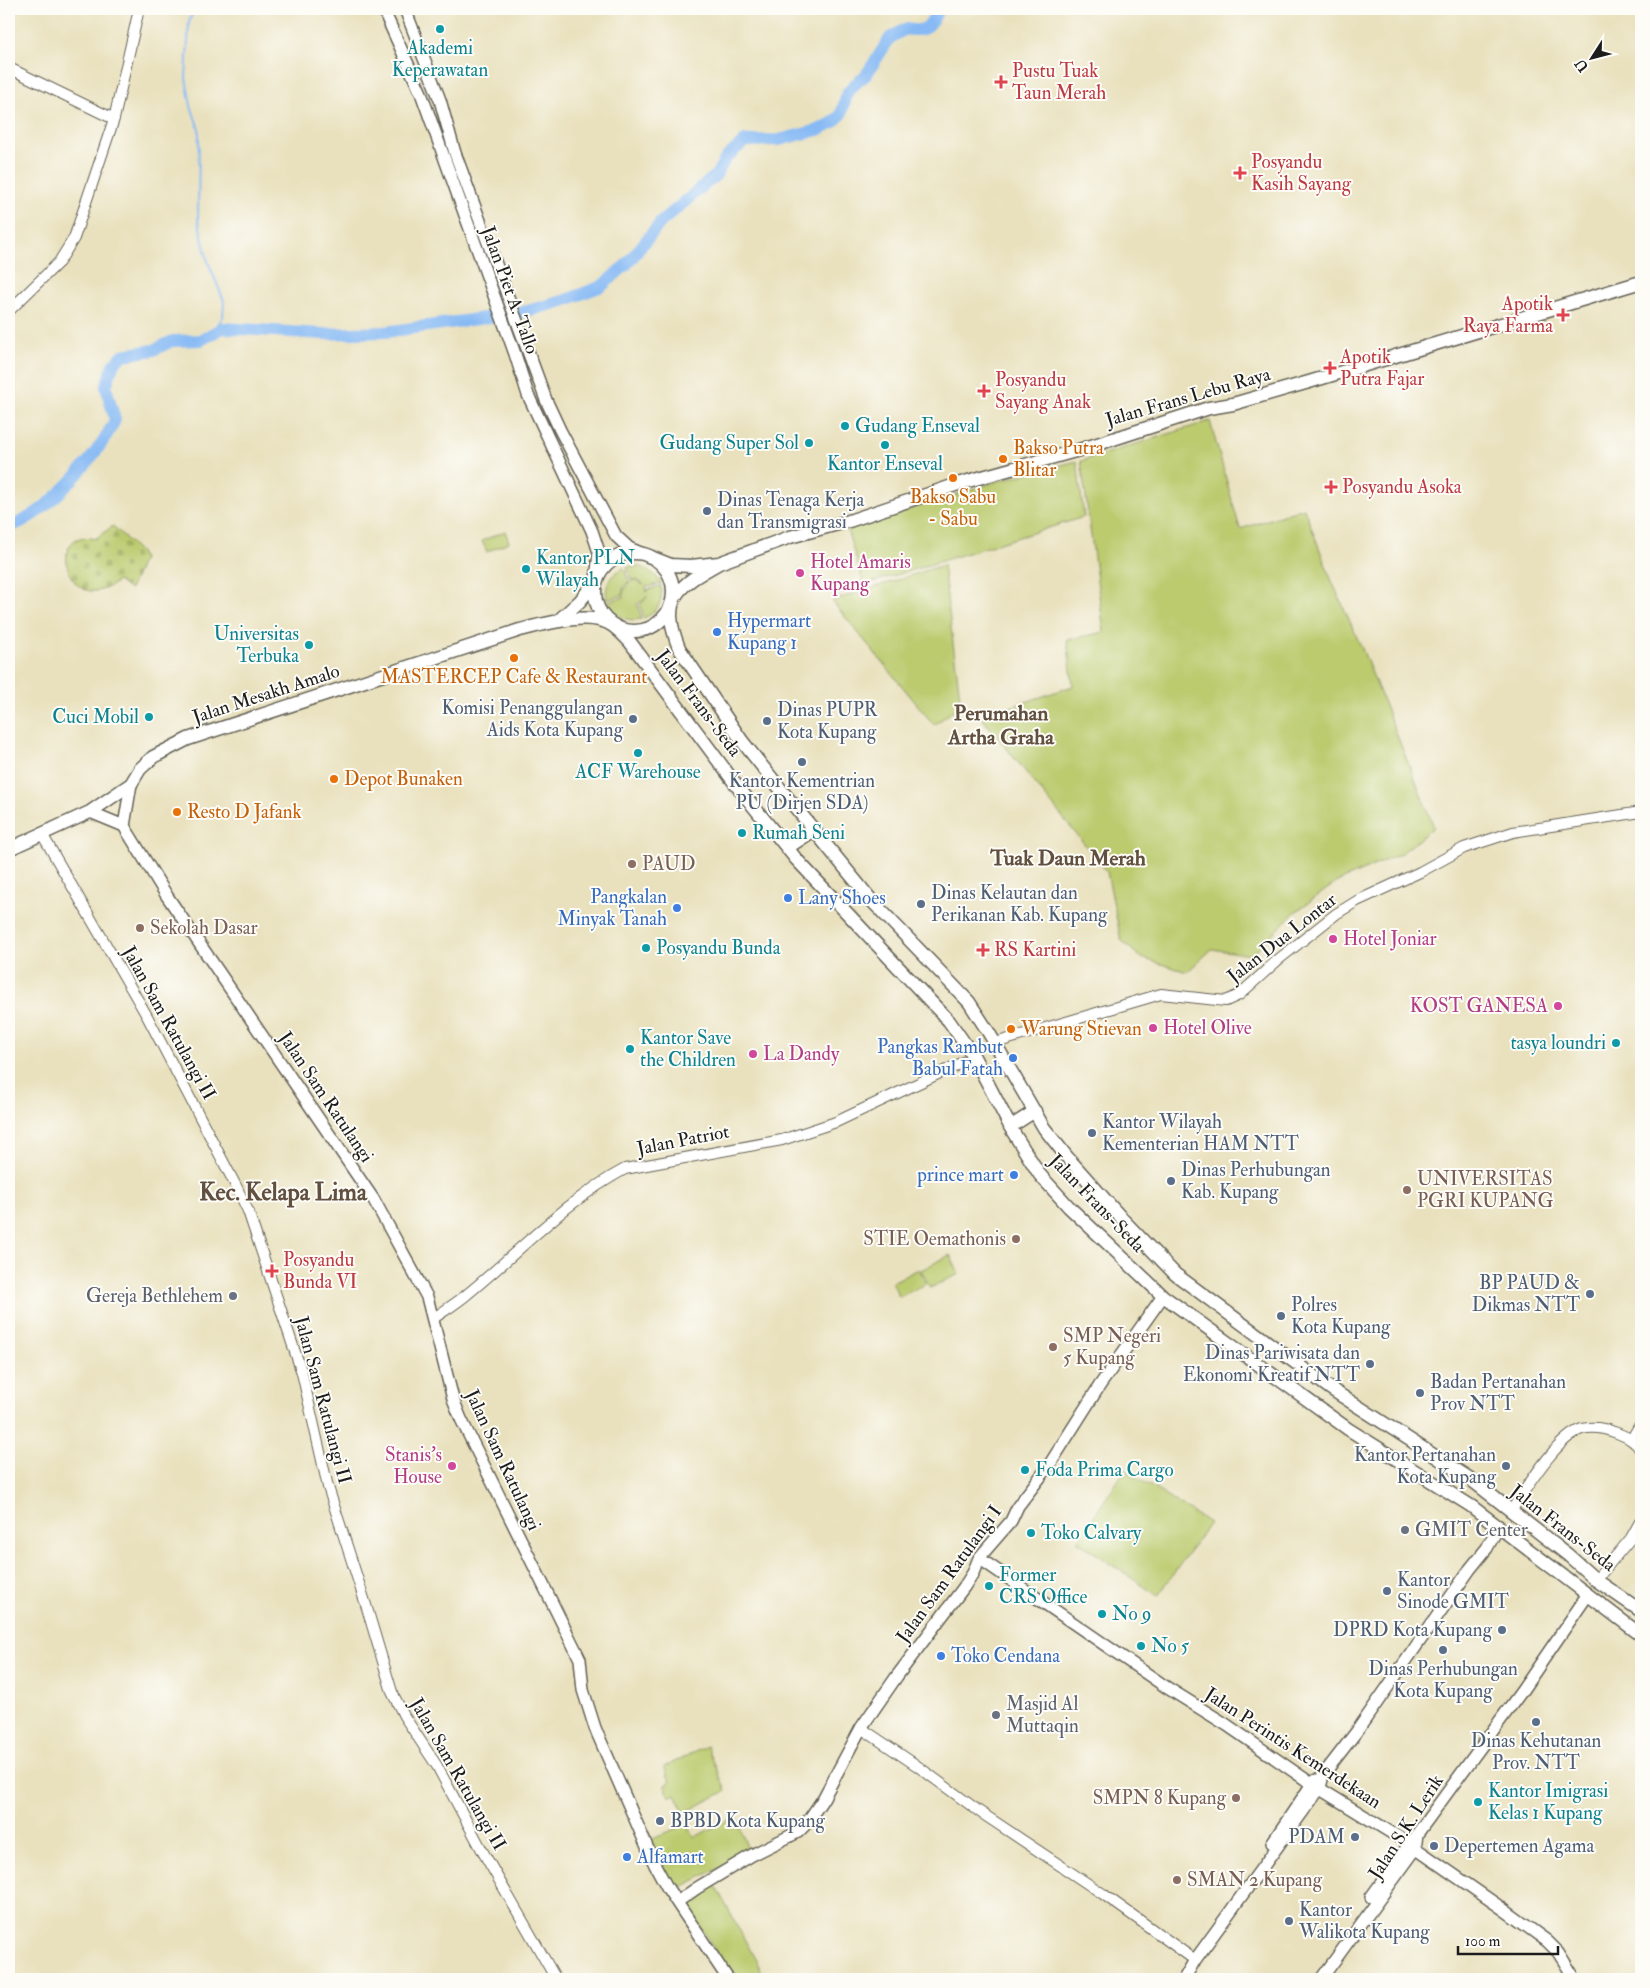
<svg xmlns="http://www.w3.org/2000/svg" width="1650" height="1988" font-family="'IM FELL Double Pica',serif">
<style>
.green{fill:#bbcb6e;stroke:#6c7445}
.cemetery{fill:url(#cemetery-stones);stroke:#6c7445}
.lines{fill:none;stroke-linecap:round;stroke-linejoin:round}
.stream{stroke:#87baf4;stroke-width:2}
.river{stroke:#87baf4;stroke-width:12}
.tertiary-casing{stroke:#646155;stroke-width:12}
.secondary-casing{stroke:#646155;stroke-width:14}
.primary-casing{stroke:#646155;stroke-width:15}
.tertiary{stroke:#fff;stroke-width:10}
.secondary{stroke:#fff;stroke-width:11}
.primary{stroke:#fff;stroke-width:12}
.culture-dot{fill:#0f9aa8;stroke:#fdfcf7;stroke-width:2}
.health-dot{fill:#e0444e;stroke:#fdfcf7;stroke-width:2}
.food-dot{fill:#e8710a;stroke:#fdfcf7;stroke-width:2}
.service-dot{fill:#5c6f8a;stroke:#fdfcf7;stroke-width:2}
.hotel-dot{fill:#d1479c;stroke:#fdfcf7;stroke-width:2}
.shop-dot{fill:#3f7fe0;stroke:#fdfcf7;stroke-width:2}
.education-dot{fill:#8d6e63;stroke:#fdfcf7;stroke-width:2}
.worship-dot{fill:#6b7280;stroke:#fdfcf7;stroke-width:2}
.labels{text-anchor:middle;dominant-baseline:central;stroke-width:4;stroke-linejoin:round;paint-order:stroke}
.culture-label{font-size:19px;fill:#0d838f;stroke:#fdfcf7;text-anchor:start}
.health-label{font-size:19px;fill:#be3a42;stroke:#fdfcf7;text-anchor:start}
.street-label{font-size:19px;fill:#1c1c1c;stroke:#fdfcf7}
.food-label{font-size:19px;fill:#c56008;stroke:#fdfcf7;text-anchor:start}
.service-label{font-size:19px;fill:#4e5e75;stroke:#fdfcf7;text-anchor:start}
.hotel-label{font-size:19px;fill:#b23c85;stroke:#fdfcf7;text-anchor:start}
.shop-label{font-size:19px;fill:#366cbe;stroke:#fdfcf7;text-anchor:start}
.education-label{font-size:19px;fill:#785e54;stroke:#fdfcf7;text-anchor:start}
.worship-label{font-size:19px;fill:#5b616d;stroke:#fdfcf7;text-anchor:start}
.quarter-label{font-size:21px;font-weight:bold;fill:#614f3f;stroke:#fdfcf7}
.district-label{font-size:24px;font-weight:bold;fill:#614f3f;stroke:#fdfcf7}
</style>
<defs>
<pattern id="cemetery-stones" width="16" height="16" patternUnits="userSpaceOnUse" patternTransform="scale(1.25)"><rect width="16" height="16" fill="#bbcb6e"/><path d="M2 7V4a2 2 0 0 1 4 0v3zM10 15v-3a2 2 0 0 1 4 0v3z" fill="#a0ae5f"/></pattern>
</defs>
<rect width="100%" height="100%" fill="#fdfcf7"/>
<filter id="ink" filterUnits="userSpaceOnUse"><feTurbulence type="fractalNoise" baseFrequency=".02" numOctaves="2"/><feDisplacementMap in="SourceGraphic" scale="10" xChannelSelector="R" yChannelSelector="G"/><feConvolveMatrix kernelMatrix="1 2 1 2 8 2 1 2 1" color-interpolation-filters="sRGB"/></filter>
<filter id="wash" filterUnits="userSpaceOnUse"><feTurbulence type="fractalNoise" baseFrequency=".0096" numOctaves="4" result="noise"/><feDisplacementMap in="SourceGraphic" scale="20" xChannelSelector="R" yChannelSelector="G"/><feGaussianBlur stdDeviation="1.12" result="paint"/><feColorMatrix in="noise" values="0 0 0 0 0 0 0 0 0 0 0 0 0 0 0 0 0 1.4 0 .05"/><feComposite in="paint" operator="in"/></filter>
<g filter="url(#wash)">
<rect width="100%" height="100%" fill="#e9e1be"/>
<path class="green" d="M1210 421 1240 529 1304 508 1331 579 1363 651 1434 827 1402 853 1337 882 1294 913 1251 955 1212 949 1187 972 1141 958 1121 940 1107 872 981 717 1073 686 1067 640 1104 632 1081 461Z
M1077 461 1084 517 864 585 847 530 1001 480Z
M505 531 509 542 487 552 482 541Z
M943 565 961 705 934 725 832 601Z
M637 566C649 569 655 573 661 584L646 587 647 592V590L661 586C663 601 659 611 644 618L640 605 647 597V596L643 601 637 604 642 619C627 622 614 617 608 602L623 597 624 598 623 592 628 583 634 580 644 585 637 580H631L627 567Z
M624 568 629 581 624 586 622 595 607 600C604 585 610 574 624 568Z
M950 1255 959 1274 930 1288 921 1270Z
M919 1269 926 1284 899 1297 892 1282Z
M1125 1470 1209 1523 1158 1596 1077 1541Z
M707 1746 726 1791 684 1813 676 1794 669 1797 665 1785 670 1781 664 1767Z
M736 1816 749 1853 679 1888 670 1881 651 1840 687 1823 695 1837Z
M714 1883 766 1979H733L685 1902Z"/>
<path class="cemetery" d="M113 526 140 552 143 559 130 590 118 581C66 622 45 524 95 539Z"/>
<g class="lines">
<path class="stream" d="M194 9 189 22 186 78 191 106 199 129 198 220 208 262 224 301 223 317 216 327 201 340"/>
<path class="river" d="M9 527C48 514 97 457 115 420L106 387 113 365 123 355 154 350 172 341 201 340 222 328 323 334 385 332 520 313 563 301 602 286 627 264 661 222 716 175 726 158 745 141 779 140 818 130 832 123 841 115 847 94 854 85 866 75 890 38 905 29C928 33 928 27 939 9"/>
</g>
</g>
<g filter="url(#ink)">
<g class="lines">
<defs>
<path id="tertiary" d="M9 68 114 119
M9 311 59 262 74 238 114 119 139 9
M42 834 147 1016 236 1186 248 1211 302 1373 328 1487 366 1605 392 1692 404 1716 437 1766 483 1852 556 1979
M995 1043 1161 994 1226 1001 1239 995 1279 959 1336 914 1357 901 1420 872 1464 848 1513 832 1641 812
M434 1318C444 1311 455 1304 465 1296 518 1253 565 1201 625 1169L782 1140 836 1122 974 1057
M1631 1440 1641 1423
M1511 1511C1526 1489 1557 1437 1582 1429 1593 1426 1607 1429 1617 1433 1627 1437 1636 1441 1641 1451
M1596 1580 1631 1538 1641 1520
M861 1728 916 1765 980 1812 1103 1894 1195 1960"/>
<path id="secondary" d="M383 9 421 93 515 354 528 395 592 531 599 552 596 581
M405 9 440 100 455 153 546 400 560 430 616 536 629 548 648 556
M90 812 124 826 167 896 374 1200 427 1297 453 1399 461 1419 580 1659 583 1690 595 1728 655 1865 668 1889 728 1979
M124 826 131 784
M979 1558 1166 1687 1227 1725 1312 1784 1408 1843 1503 1909 1547 1941 1558 1952 1575 1979
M1272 1843 1312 1784 1316 1780
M1371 1897 1413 1839
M677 1902 697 1888 752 1855 798 1832 806 1824 823 1799 861 1728 897 1676 964 1587 973 1573 979 1558 1011 1521 1018 1506 1048 1467 1100 1385 1163 1296
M1184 1979 1195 1960 1320 1788 1323 1775 1357 1731 1470 1569 1487 1548 1499 1526
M1321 1979 1415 1850 1417 1834 1521 1692 1587 1596"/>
<path id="primary" d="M595 592a39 39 0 1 1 78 0a39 39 0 1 1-78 0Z
M648 556 671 565 691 566 719 563 790 537 849 521 961 483 1079 450 1209 408 1233 404 1309 382 1641 282
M719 563C678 586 659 598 679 648L742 741 782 791 872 901 969 1002 989 1033 1044 1128 1067 1157 1124 1221 1175 1274 1331 1389 1469 1478 1568 1555 1596 1580 1641 1611
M559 620 580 601 596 581
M787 848 814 830
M9 849 90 812 131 784 140 769 153 757 188 739 520 630C544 624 591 610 613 626 619 630 625 637 630 642L737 786 796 859 949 1021 974 1057 1013 1132 1040 1175 1069 1207 1163 1296 1348 1429 1471 1506 1641 1635
M1010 1127 1035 1111"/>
</defs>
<use href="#tertiary" class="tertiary-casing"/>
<use href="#secondary" class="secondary-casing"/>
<use href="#primary" class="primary-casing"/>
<use href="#tertiary" class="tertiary"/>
<use href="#secondary" class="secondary"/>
<use href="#primary" class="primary"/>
</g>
</g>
<g class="culture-dot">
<circle cx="440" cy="29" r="5"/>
<circle cx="845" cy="426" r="5"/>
<circle cx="809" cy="443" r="5"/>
<circle cx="885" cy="445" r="5"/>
<circle cx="526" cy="569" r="5"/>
<circle cx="309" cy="645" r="5"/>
<circle cx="149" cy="717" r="5"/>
<circle cx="638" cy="753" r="5"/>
<circle cx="742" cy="833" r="5"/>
<circle cx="646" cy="948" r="5"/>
<circle cx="1616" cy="1043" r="5"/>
<circle cx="630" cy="1049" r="5"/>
<circle cx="1025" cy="1470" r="5"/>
<circle cx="1031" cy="1533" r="5"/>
<circle cx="989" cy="1586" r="5"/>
<circle cx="1102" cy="1614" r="5"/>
<circle cx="1141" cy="1646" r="5"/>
<circle cx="1478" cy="1802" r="5"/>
</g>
<g class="health-dot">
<path d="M998.5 74.5h5v5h5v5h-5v5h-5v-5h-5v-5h5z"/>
<path d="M1237.5 165.5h5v5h5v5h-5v5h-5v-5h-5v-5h5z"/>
<path d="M1560.5 307.5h5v5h5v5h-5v5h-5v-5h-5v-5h5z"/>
<path d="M1327.5 360.5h5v5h5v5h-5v5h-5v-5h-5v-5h5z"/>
<path d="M981.5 383.5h5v5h5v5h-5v5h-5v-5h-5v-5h5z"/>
<path d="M1328.5 479.5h5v5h5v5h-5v5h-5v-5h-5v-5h5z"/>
<path d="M980.5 942.5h5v5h5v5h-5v5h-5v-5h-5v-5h5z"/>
<path d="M269.5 1263.5h5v5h5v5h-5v5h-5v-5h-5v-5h5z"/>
</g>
<g class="food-dot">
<circle cx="1003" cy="459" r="5"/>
<circle cx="953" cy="478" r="5"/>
<circle cx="514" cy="658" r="5"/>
<circle cx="334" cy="779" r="5"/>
<circle cx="177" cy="812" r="5"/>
<circle cx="1011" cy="1029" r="5"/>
</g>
<g class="service-dot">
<circle cx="707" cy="511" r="5"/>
<circle cx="633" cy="719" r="5"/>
<circle cx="767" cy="721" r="5"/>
<circle cx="802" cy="762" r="5"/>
<circle cx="921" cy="904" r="5"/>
<circle cx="1092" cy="1133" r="5"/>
<circle cx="1171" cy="1181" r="5"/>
<circle cx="1590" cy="1294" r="5"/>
<circle cx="1281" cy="1316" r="5"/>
<circle cx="1370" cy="1364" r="5"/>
<circle cx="1420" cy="1393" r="5"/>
<circle cx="1506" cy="1466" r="5"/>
<circle cx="1387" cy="1591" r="5"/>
<circle cx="1502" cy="1630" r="5"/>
<circle cx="1443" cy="1650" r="5"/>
<circle cx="1536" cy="1722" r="5"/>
<circle cx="660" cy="1821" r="5"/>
<circle cx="1355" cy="1837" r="5"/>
<circle cx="1434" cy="1846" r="5"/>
<circle cx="1289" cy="1921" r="5"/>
</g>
<g class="hotel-dot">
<circle cx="800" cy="573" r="5"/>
<circle cx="1333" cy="939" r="5"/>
<circle cx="1558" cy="1006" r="5"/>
<circle cx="1153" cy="1028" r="5"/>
<circle cx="753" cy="1054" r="5"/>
<circle cx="452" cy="1466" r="5"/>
</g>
<g class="shop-dot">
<circle cx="717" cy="632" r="5"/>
<circle cx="788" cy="898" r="5"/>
<circle cx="677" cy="908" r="5"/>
<circle cx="1013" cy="1058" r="5"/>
<circle cx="1014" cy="1175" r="5"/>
<circle cx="941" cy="1656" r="5"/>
<circle cx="627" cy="1857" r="5"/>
</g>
<g class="education-dot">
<circle cx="632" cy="864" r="5"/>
<circle cx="140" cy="928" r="5"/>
<circle cx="1407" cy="1190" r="5"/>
<circle cx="1016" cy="1239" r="5"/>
<circle cx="1053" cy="1347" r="5"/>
<circle cx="1236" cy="1798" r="5"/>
<circle cx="1177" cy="1880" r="5"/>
</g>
<g class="worship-dot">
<circle cx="233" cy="1296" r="5"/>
<circle cx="1405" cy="1530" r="5"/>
<circle cx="996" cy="1715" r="5"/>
</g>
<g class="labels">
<g class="culture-label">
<text x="440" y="48" text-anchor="middle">Akademi<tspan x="440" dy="22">Keperawatan</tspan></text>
<text x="855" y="426">Gudang Enseval</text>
<text x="799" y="443" text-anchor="end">Gudang Super Sol</text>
<text x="885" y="464" text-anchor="middle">Kantor Enseval</text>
<text x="536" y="558">Kantor PLN<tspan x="536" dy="22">Wilayah</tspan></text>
<text x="299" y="634" text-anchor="end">Universitas<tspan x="299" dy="22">Terbuka</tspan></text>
<text x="139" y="717" text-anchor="end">Cuci Mobil</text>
<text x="638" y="772" text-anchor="middle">ACF Warehouse</text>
<text x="752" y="833">Rumah Seni</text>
<text x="656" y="948">Posyandu Bunda</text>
<text x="640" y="1038">Kantor Save<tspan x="640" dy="22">the Children</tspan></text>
<text x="1606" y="1043" text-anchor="end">tasya loundri</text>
<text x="1035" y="1470">Foda Prima Cargo</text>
<text x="1041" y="1533">Toko Calvary</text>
<text x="999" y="1575">Former<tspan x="999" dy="22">CRS Office</tspan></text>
<text x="1112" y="1614">No 9</text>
<text x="1151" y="1646">No 5</text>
<text x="1488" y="1791">Kantor Imigrasi<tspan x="1488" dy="22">Kelas 1 Kupang</tspan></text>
</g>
<g class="health-label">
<text x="1012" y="71">Pustu Tuak<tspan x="1012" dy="22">Taun Merah</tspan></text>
<text x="1251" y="162">Posyandu<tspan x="1251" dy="22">Kasih Sayang</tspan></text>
<text x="1553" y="304" text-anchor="end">Apotik<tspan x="1553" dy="22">Raya Farma</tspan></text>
<text x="1340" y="357">Apotik<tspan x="1340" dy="22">Putra Fajar</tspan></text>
<text x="995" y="380">Posyandu<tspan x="995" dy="22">Sayang Anak</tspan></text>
<text x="1342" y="487">Posyandu Asoka</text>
<text x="994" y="950">RS Kartini</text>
<text x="283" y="1260">Posyandu<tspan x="283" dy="22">Bunda VI</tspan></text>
</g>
<g class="street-label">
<text transform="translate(510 290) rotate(70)">Jalan Piet A. Tallo</text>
<text transform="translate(1188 397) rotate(-16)">Jalan Frans Lebu Raya</text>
<text transform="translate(266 694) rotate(-18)">Jalan Mesakh Amalo</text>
<text transform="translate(699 703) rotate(53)">Jalan Frans-Seda</text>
<text transform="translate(1282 938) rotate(-38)">Jalan Dua Lontar</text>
<text transform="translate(169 1023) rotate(61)">Jalan Sam Ratulangi II</text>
<text transform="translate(326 1097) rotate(56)">Jalan Sam Ratulangi</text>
<text transform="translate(683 1140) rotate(-11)">Jalan Patriot</text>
<text transform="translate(1097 1203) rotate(46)">Jalan Frans-Seda</text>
<text transform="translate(323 1400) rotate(75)">Jalan Sam Ratulangi II</text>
<text transform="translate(503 1460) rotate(65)">Jalan Sam Ratulangi</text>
<text transform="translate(1563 1528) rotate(38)">Jalan Frans-Seda</text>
<text transform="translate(949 1574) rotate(-54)">Jalan Sam Ratulangi I</text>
<text transform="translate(1293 1748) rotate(33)">Jalan Perintis Kemerdekaan</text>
<text transform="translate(458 1774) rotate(60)">Jalan Sam Ratulangi II</text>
<text transform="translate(1406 1827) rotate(-57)">Jalan S.K. Lerik</text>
</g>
<g class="food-label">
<text x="1013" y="448">Bakso Putra<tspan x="1013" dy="22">Blitar</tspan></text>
<text x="953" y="497" text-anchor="middle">Bakso Sabu<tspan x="953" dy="22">- Sabu</tspan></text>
<text x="514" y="677" text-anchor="middle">MASTERCEP Cafe &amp; Restaurant</text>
<text x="344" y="779">Depot Bunaken</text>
<text x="187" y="812">Resto D Jafank</text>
<text x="1021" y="1029">Warung Stievan</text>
</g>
<g class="service-label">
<text x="717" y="500">Dinas Tenaga Kerja<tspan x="717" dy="22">dan Transmigrasi</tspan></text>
<text x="623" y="708" text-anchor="end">Komisi Penanggulangan<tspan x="623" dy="22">Aids Kota Kupang</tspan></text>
<text x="777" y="710">Dinas PUPR<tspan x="777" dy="22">Kota Kupang</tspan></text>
<text x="802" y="781" text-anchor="middle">Kantor Kementrian<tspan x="802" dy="22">PU (Dirjen SDA)</tspan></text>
<text x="931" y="893">Dinas Kelautan dan<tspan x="931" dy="22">Perikanan Kab. Kupang</tspan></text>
<text x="1102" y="1122">Kantor Wilayah<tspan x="1102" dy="22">Kementerian HAM NTT</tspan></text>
<text x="1181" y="1170">Dinas Perhubungan<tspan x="1181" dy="22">Kab. Kupang</tspan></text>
<text x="1580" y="1283" text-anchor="end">BP PAUD &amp;<tspan x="1580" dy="22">Dikmas NTT</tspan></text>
<text x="1291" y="1305">Polres<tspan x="1291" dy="22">Kota Kupang</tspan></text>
<text x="1360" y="1353" text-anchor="end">Dinas Pariwisata dan<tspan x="1360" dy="22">Ekonomi Kreatif NTT</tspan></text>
<text x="1430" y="1382">Badan Pertanahan<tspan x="1430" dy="22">Prov NTT</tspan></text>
<text x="1496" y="1455" text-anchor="end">Kantor Pertanahan<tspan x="1496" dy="22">Kota Kupang</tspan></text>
<text x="1397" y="1580">Kantor<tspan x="1397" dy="22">Sinode GMIT</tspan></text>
<text x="1492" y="1630" text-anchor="end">DPRD Kota Kupang</text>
<text x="1443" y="1669" text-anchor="middle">Dinas Perhubungan<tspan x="1443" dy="22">Kota Kupang</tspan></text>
<text x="1536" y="1741" text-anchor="middle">Dinas Kehutanan<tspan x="1536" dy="22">Prov. NTT</tspan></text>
<text x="670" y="1821">BPBD Kota Kupang</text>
<text x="1345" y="1837" text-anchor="end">PDAM</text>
<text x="1444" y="1846">Depertemen Agama</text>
<text x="1299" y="1910">Kantor<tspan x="1299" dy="22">Walikota Kupang</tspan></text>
</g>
<g class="hotel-label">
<text x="810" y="562">Hotel Amaris<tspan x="810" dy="22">Kupang</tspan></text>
<text x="1343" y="939">Hotel Joniar</text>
<text x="1548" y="1006" text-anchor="end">KOST GANESA</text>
<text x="1163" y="1028">Hotel Olive</text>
<text x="763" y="1054">La Dandy</text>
<text x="442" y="1455" text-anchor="end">Stanis's<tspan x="442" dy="22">House</tspan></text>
</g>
<g class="shop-label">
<text x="727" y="621">Hypermart<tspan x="727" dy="22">Kupang 1</tspan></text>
<text x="667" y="897" text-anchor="end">Pangkalan<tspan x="667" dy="22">Minyak Tanah</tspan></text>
<text x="798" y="898">Lany Shoes</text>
<text x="1003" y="1047" text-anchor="end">Pangkas Rambut<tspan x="1003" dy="22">Babul Fatah</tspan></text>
<text x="1004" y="1175" text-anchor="end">prince mart</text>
<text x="951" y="1656">Toko Cendana</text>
<text x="637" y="1857">Alfamart</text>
</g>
<g class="education-label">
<text x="642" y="864">PAUD</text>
<text x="150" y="928">Sekolah Dasar</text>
<text x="1417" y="1179">UNIVERSITAS<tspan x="1417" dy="22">PGRI KUPANG</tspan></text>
<text x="1006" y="1239" text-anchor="end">STIE Oemathonis</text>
<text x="1063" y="1336">SMP Negeri<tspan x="1063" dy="22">5 Kupang</tspan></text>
<text x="1226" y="1798" text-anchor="end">SMPN 8 Kupang</text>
<text x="1187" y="1880">SMAN 2 Kupang</text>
</g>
<g class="worship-label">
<text x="223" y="1296" text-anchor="end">Gereja Bethlehem</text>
<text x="1415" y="1530">GMIT Center</text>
<text x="1006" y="1704">Masjid Al<tspan x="1006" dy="22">Muttaqin</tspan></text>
</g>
<g class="quarter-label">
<text x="1001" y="713">Perumahan<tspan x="1001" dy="24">Artha Graha</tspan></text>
<text x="1068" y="858">Tuak Daun Merah</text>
</g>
<g class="district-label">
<text x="283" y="1192">Kec. Kelapa Lima</text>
</g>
</g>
<rect width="1650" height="1988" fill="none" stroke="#fdfcf7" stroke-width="30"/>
<g transform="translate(1592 58) rotate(234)" stroke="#fdfcf7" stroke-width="4" paint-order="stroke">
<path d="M0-4L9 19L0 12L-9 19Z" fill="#1c1c1c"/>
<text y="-8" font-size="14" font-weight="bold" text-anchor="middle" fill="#1c1c1c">U</text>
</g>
<path d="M1458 1946v8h100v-8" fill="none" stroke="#1c1c1c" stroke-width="2.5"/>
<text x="1465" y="1946" font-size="15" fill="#1c1c1c" stroke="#fdfcf7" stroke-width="4" paint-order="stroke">100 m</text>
</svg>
